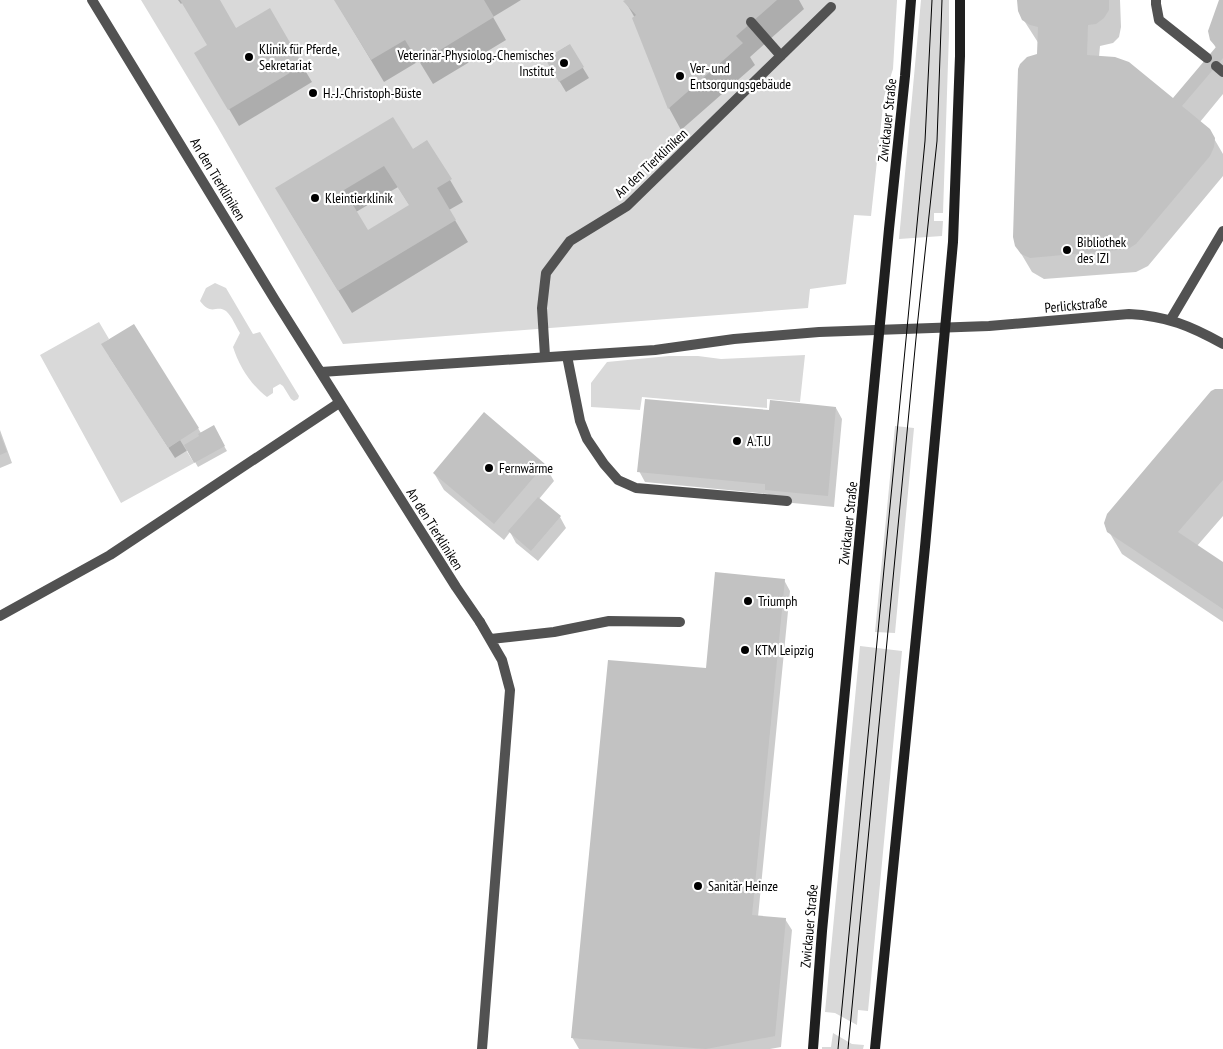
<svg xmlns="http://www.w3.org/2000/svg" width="1223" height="1049" font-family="'PT Sans Narrow',sans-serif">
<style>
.green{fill:#d9d9d9}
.shadow{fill:#0003;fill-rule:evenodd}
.building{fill:#c2c2c2;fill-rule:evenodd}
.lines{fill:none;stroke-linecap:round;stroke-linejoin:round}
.lane{stroke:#525252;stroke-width:10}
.street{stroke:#525252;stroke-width:10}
.secondary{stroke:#1f1f1f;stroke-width:10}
.tram{stroke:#000;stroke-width:1}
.poi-dot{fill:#000;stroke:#fff;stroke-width:2}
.labels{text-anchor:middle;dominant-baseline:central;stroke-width:4.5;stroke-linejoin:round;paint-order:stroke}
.poi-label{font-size:14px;fill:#000;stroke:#fff;text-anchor:start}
.street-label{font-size:14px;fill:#000;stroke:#fff}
</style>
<rect width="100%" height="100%" fill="#fff"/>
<path class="green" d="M141 0H897L893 69 884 97 871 216 854 215 846 284 810 289 808 308 343 344 217 126Z
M921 0H949V33L943 213H934V221H943L942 236 899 239Z
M215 283 226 288 253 334 260 332 299 396 298 399 294 401 291 399 283 386 280 384 273 388V393L267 397C251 385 239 366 233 347L240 333C236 327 232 316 226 311 216 304 212 317 200 301L206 288Z
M99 322 109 339 102 344 168 448 180 440 194 463 121 503 40 355Z
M805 355 800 402 767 399V408L642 397 640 410 591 407V383L607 362 669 356H698L721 359Z
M895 426 914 428 895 633 875 632Z
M860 646 902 651 868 1011 858 1010 857 1025 835 1013 825 1012Z
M833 1033 852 1044 864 1045 863 1049H822V1047H831Z"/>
<path class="shadow" d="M178 0H218L236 29 269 10 312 82 239 126 196 53 209 46 183 2 181 4Z
M335 0H521L493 17 506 40 433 84 419 61 384 82Z
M626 0H799L804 9 750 57 755 65 681 130 669 108 635 18 625 1Z
M1018 0H1120L1121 27 1119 37 1113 43 1100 46 1099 57 1173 100 1216 48 1214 44 1220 0H1223V94L1200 122 1209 130 1223 154V176L1148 266 1136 272 1044 279 1032 272 1019 250 1039 44 1023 19Z
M569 45 589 78 566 92 546 59Z
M427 141 463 202 449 210 468 242 352 313 289 210 412 150ZM398 187 410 206 368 232 356 212Z
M134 325 201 433 213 427 227 451 198 467 188 450 175 458 109 356Z
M1223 391V516L1197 546 1223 563V622L1122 554 1105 525Z
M836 408 842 419 834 507 772 501 768 494 645 482 639 471 770 412Z
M0 430 12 463 0 468Z
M544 464 554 481 539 499 560 517 566 528 538 561 516 543 510 532 504 540 444 490 434 473Z
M784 580 790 591 758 917 785 919 792 930 781 1047 770 1049H579L572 1037Z"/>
<path class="building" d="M180 0H220L236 28 270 8 303 65 228 110 194 53 207 45Z
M334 0H484L494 17 419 63 405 40 371 60Z
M625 0H777L736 36 743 43 668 109 632 18 636 15 623 1Z
M1017 0H1109V10L1104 18 1096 24 1088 25 1087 55 1115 57 1129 62 1173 98 1216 47 1210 40 1208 31 1219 0H1223V58L1182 106 1210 129 1215 138 1214 147 1210 156 1136 244 1128 249 1030 258 1021 254 1015 246 1013 237 1018 69 1020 64 1027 57 1037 54 1038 27 1030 25 1022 20 1018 11Z
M570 44 584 67 559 82 545 59Z
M393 117 413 149 427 140 452 179 437 188 456 220 338 291 275 188ZM384 166 409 205 368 230 344 190Z
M134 324 199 428 168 448 101 344Z
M1215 389H1223V480L1178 532 1223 562V609L1107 532 1104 523 1107 514 1211 391Z
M645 399 769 410 770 400 836 407 828 496 765 490V484L637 472Z
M484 412 545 464 494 524 433 473Z
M214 425 225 446 194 463 184 445 199 436 198 434Z
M0 434 7 452 0 455Z
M538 497 561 516 531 551 508 531Z
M715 572 785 579 752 915 786 918 775 1036 706 1049 571 1038 608 660 706 668Z"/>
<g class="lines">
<path class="lane" d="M1156 0V4L1159 20 1207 58
M751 22 781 56
M1216 66 1223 72
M545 356 542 308 546 273 570 241 627 206 831 7
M567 356 580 421 587 439 604 464 618 480 636 488 787 501
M0 616 110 555 339 403
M480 622 502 660 510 690 482 1049
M491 639 554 632 609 621 680 622"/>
<path class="street" d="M92 0 275 300 456 587 480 622
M1171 319 1223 231
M321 372 655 350 734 339 819 332 989 326 1129 314C1167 316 1191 326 1223 344"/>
<path class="secondary" d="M813 1049 822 931 889 229 905 76 911 0
M875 1049 925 547 953 242 960 56V0"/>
<path class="tram" d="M838 1049 925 141 932 0
M848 1049 917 328 937 141 942 0"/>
</g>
<g class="poi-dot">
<circle cx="249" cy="57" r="5"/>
<circle cx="564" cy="63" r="5"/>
<circle cx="680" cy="76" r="5"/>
<circle cx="313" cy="93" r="5"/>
<circle cx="315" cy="198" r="5"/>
<circle cx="1067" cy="250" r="5"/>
<circle cx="737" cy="441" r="5"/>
<circle cx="489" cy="468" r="5"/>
<circle cx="748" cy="601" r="5"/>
<circle cx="745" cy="650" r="5"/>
<circle cx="698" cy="886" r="5"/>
</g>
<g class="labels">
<g class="poi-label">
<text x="259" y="49">Klinik für Pferde,<tspan x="259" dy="16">Sekretariat</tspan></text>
<text x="554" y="55" text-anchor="end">Veterinär-Physiolog.-Chemisches<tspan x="554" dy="16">Institut</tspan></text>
<text x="690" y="68">Ver- und<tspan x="690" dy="16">Entsorgungsgebäude</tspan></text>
<text x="323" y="93">H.-J.-Christoph-Büste</text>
<text x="325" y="198">Kleintierklinik</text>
<text x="1077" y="242">Bibliothek<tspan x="1077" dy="16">des IZI</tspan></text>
<text x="747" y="441">A.T.U</text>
<text x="499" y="468">Fernwärme</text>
<text x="758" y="601">Triumph</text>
<text x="755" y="650">KTM Leipzig</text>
<text x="708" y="886">Sanitär Heinze</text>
</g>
<g class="street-label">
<text transform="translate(887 120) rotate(-84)">Zwickauer Straße</text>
<text transform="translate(651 163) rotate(-43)">An den Tierkliniken</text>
<text transform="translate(218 179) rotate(59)">An den Tierkliniken</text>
<text transform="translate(1076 305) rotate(-5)">Perlickstraße</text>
<text transform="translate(848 523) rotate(-84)">Zwickauer Straße</text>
<text transform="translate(435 529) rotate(58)">An den Tierkliniken</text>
<text transform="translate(809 926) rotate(-85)">Zwickauer Straße</text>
</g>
</g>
</svg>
